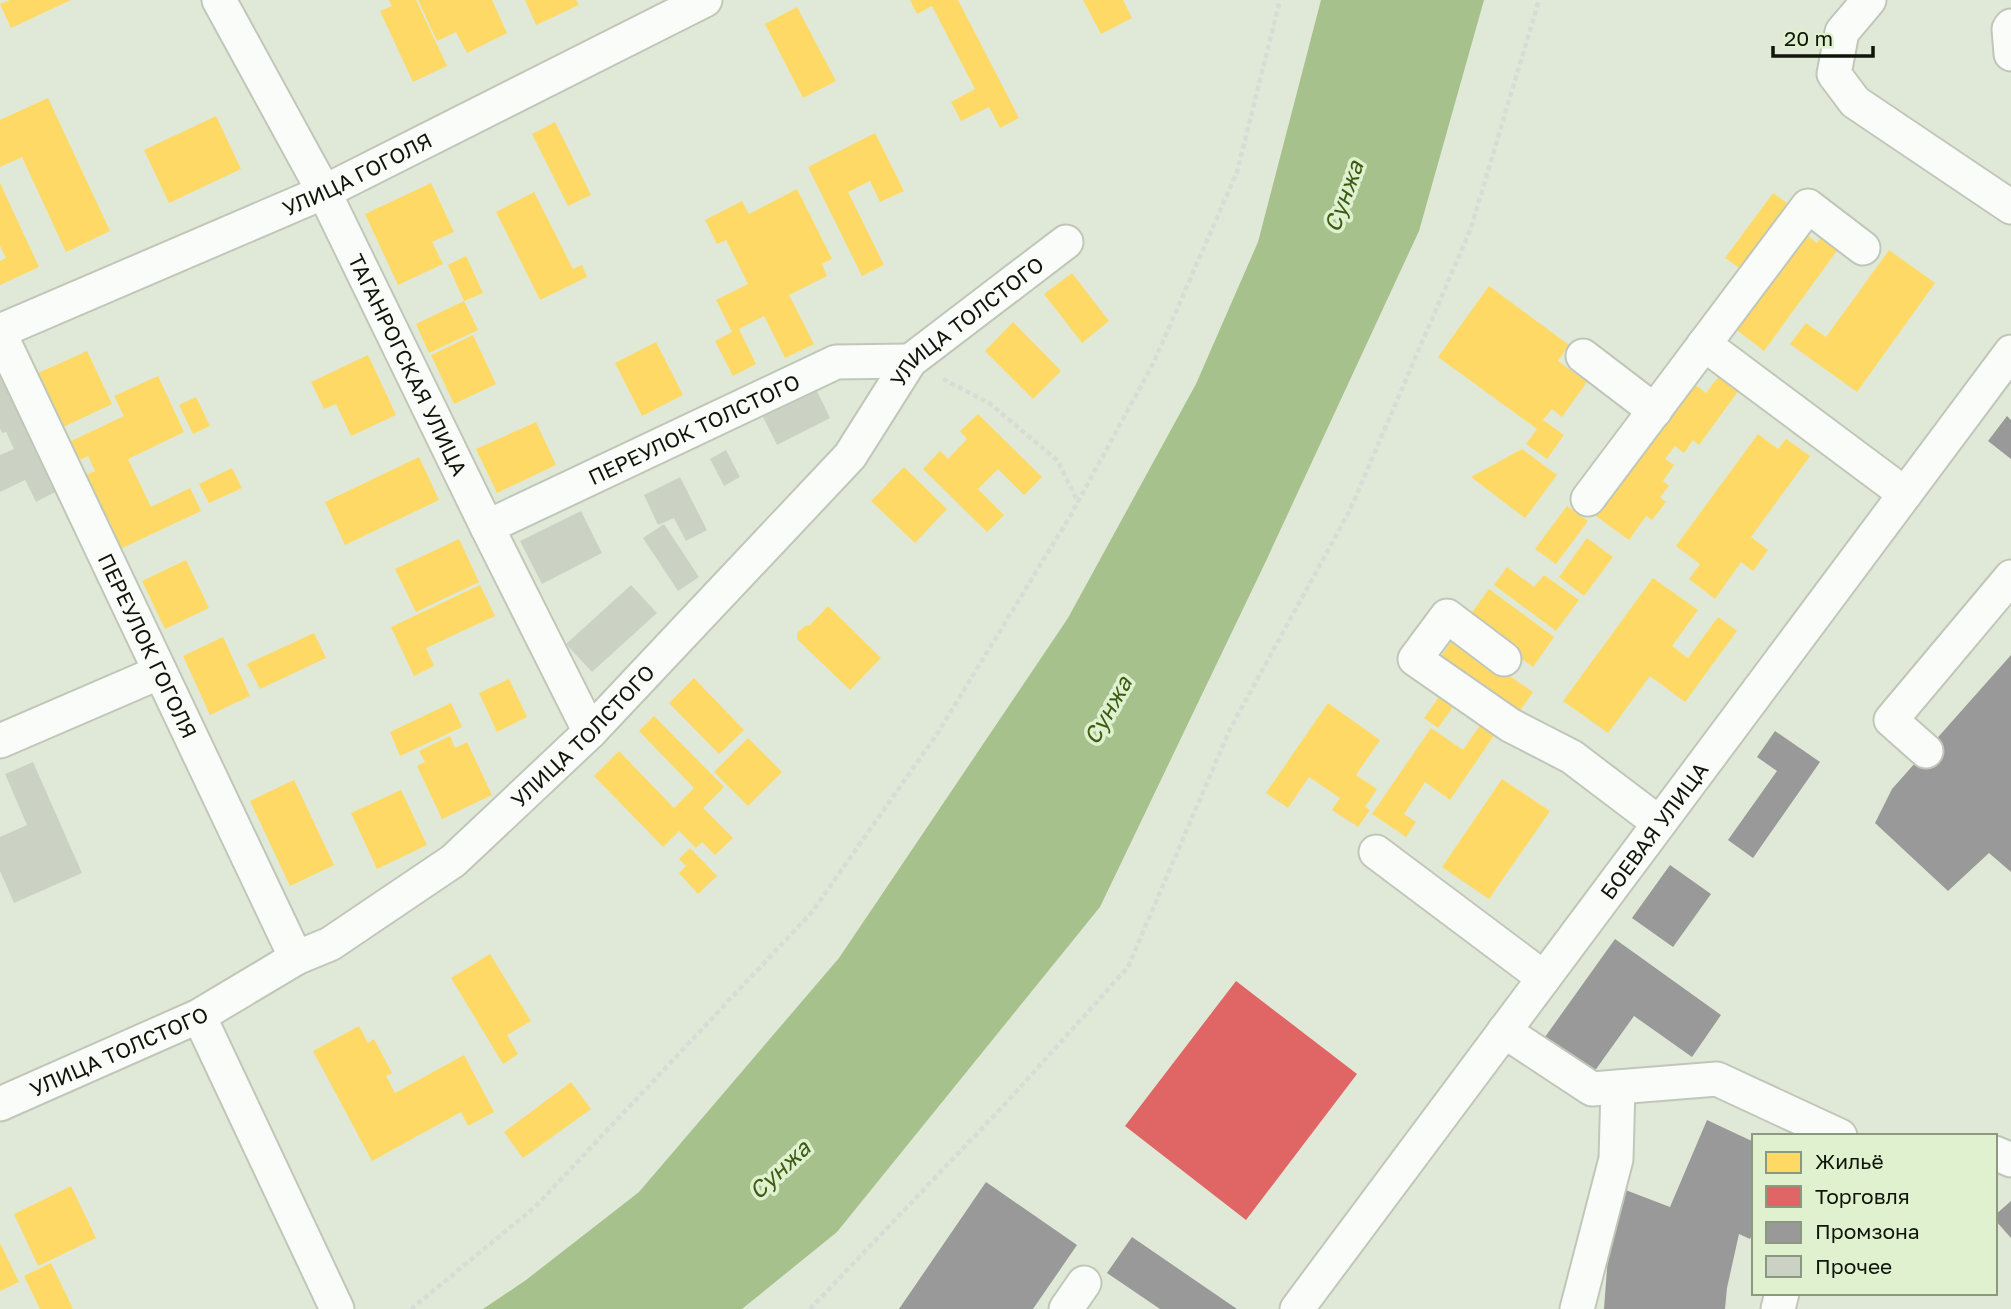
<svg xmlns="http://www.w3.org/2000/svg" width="2011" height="1309" font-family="'Golos Text',sans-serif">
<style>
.water{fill:#a6c18c}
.homes{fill:#ffd966}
.shops{fill:#e06666}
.industry{fill:#999}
.building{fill:#cbd2c4}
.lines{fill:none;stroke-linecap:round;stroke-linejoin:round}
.minor-casing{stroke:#c0c7b9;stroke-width:37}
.path{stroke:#d8dbd6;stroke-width:4.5;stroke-dasharray:5 3.5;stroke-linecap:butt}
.minor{stroke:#fafcf9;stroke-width:33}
.labels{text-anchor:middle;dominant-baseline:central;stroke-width:7;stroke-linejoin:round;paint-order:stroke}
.street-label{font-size:21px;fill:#0f1509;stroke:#dff1cf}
.water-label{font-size:23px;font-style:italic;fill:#3b5b12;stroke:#dff1cf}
</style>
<rect width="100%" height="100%" fill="#e0e9d7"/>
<path class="water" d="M1321 0H1484L1419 231 1266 561 1100 907 837 1232 742 1309H483L526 1280 639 1192 839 958 1068 618 1196 384 1258 242Z"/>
<path class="homes" d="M10 0H71L11 28 0 4Z
M389 0H416L447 66 413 82 380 11 392 6Z
M418 0H492L507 33 467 53 456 32 437 41Z
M525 0H576L579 5 536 25Z
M910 0H958L1019 118 1000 128 989 107 961 121 951 102 975 89 932 6 917 14Z
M1083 0H1123L1132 18 1101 34Z
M797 7 836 81 803 98 765 24Z
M48 98 110 231 66 252 22 157 0 167V120Z
M216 116 241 169 169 203 144 150Z
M555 122 591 195 568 206 532 134Z
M875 133 904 191 880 202 870 181 848 192 884 265 862 276 808 167Z
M0 183 39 267 0 285V261L6 258 0 246Z
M431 183 454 232 432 242 443 264 398 285 365 214Z
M797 189 832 259 822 264 827 276 789 295 814 344 785 358 764 316 739 329 756 364 733 376 715 341 732 332 716 300 748 284 726 240 717 244 705 220 742 201 749 214Z
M534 192 573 269 582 265 587 277 540 300 496 212Z
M1773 193 1791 206 1744 271 1725 258Z
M1799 229 1817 243 1822 236 1839 248 1764 351 1730 325Z
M1889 250 1935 283 1857 392 1790 344 1806 323 1826 337Z
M466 256 483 293 464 301 448 265Z
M1072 273 1109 321 1082 343 1044 294Z
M1489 286 1569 345 1558 361 1587 382 1562 417 1552 409 1543 420 1564 435 1547 459 1526 444 1537 429 1438 357Z
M464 301 478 330 429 353 416 324Z
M1013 322 1061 371 1033 399 985 351Z
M473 335 496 384 454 404 431 355Z
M656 342 683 395 642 416 615 363Z
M87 351 112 404 61 428 36 374Z
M368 355 396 415 351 436 336 404 324 409 311 382Z
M158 376 184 432 128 459 151 507 190 488 201 511 118 550 84 476 95 471 88 456 77 461 69 442 124 416 114 396Z
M1719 376 1739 390 1699 445 1693 440 1684 453 1675 446 1665 459 1674 465 1663 481 1669 486 1660 497 1666 502 1652 520 1646 516 1629 540 1593 514 1690 381 1706 393Z
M196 397 210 426 193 434 179 405Z
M978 414 1042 477 1024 495 998 469 978 489 1004 515 987 532 923 469 940 451 948 459 967 439 960 431Z
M536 422 556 465 497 493 476 449Z
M1758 434 1778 449 1786 439 1810 456 1751 537 1768 550 1753 571 1741 562 1715 599 1689 579 1700 564 1676 546Z
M1522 449 1557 475 1525 518 1471 477Z
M419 457 439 500 345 545 325 502Z
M904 467 947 509 915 543 871 501Z
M232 468 242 488 209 503 199 484Z
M1567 506 1588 521 1556 564 1535 549Z
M1587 538 1613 557 1584 596 1559 577Z
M459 539 479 582 416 612 395 569Z
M186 560 209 608 165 629 142 581Z
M1507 567 1534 587 1544 575 1579 600 1556 631 1494 585Z
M1653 578 1698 610 1672 646 1688 658 1718 617 1737 631 1685 702 1650 676 1608 733 1563 701Z
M480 585 495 616 426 648 434 666 414 676 391 627Z
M1489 589 1554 637 1533 667 1467 619Z
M828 606 881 658 850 690 797 639V633L805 626 810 625Z
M314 633 326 658 260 689 247 664Z
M223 637 250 696 210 715 183 656Z
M1454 638 1533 692 1515 718 1436 663Z
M694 678 744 730 719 754 669 703Z
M509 679 527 717 497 732 479 693Z
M1441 694 1455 704 1438 728 1424 718Z
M451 703 462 727 400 756 390 732Z
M1328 703 1380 740 1356 775 1377 789 1365 807 1370 810 1358 827 1332 810 1340 798 1309 777 1288 808 1266 793Z
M654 716 724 787 703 808 733 838 715 855 702 842 696 848 679 831 663 847 594 776 619 751 674 808 694 788 639 731Z
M1483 721 1497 731 1450 800 1425 782 1404 814 1416 822 1406 837 1372 814 1431 728 1463 750Z
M450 736 455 748 467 742 492 795 442 819 417 766 425 762 419 751Z
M748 738 782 772 748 806 714 772Z
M1502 779 1550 811 1489 899 1442 867Z
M294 780 334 865 290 886 250 801Z
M401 790 427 845 377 869 351 813Z
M690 848 717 876 698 894 679 873 686 866 679 859Z
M490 954 531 1021 507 1035 518 1054 503 1064 451 978Z
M359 1026 368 1043 374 1039 392 1073 386 1076 395 1093 464 1055 494 1112 468 1126 461 1112 372 1161 313 1051Z
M571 1082 591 1109 523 1158 504 1132Z
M71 1186 96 1238 38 1266 14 1214Z
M0 1243 19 1282 0 1291Z
M51 1263 73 1309H40L24 1276Z"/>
<path class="shops" d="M1236 981 1357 1074 1246 1220 1125 1126Z"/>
<path class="industry" d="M2007 416 2011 420V459L1988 441Z
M2011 655V872L1989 853 1948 891 1875 823 1892 789Z
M1775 731 1820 762 1753 858 1728 840 1777 771 1757 757Z
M1670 865 1711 894 1673 947 1632 918Z
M1615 939 1721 1015 1692 1057 1634 1016 1594 1072 1545 1037Z
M1707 1120 1754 1142V1230L1750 1239 1739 1234 1727 1288 1725 1309H1604L1608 1256 1623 1189 1670 1207Z
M986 1182 1077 1245 1033 1309H899Z
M2011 1201V1238L1995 1220V1215Z
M1132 1237 1237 1309H1160L1107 1273Z"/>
<path class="building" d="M0 375 23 424 27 422 59 490 36 502 25 480 0 492V455L14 449 6 432 2 433 0 428Z
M817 391 830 418 777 445 763 417Z
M726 450 740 477 724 486 710 459Z
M680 477 707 530 686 541 674 518 658 525 644 495Z
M581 511 602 553 542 584 520 541Z
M664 524 699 577 678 591 643 538Z
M631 585 657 613 592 672 566 644Z
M33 762 82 873 14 903 0 871V837L27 825 5 774Z"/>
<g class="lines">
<defs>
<g id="minor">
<path id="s1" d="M219 0 324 192 487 527 590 732"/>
<path d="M1869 0 1842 32 1834 74 1855 102 2011 207"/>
<path d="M2011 26 2009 29 2011 54"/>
<path id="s2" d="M0 331 324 192 705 0"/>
<path id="s3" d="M0 334 296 958"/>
<path d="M1704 344 1905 494"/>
<path d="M1583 356 1655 411"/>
<path d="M1588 499 1808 206 1863 248"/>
<path id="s4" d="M487 527 836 362 910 361"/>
<path d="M1504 659 1447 616 1415 659 1510 725 1572 757 1659 823"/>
<path d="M0 741 160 672"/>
<path d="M1926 751 1891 720 2011 577"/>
<path d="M1376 852 1544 978"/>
<path d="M199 1016 337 1309"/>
<path d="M1504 1031 1592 1089 1717 1079 1840 1136"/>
<path id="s5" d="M0 1104 199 1016 296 958 330 944 453 861 590 732 850 456 910 361 1066 242"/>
<path d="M1995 1153 2011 1160"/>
<path d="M1066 1309 1084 1283"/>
<path id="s6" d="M1297 1309 2011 352"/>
<path d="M1577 1309 1616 1159 1618 1087"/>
<path d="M1778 1309 1782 1293"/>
</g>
</defs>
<use href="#minor" class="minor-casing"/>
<path class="path" d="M943 379 989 403 1057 460 1078 502
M411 1309 535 1207 812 912 937 734 1069 518 1153 364 1237 172 1280 0
M810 1309 1007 1102 1128 967 1230 729 1350 510 1471 228 1539 0"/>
<use href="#minor" class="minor"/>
</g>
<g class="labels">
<g class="street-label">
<text stroke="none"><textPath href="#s2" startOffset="390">УЛИЦА ГОГОЛЯ</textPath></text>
<text stroke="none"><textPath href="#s5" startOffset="1264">УЛИЦА ТОЛСТОГО</textPath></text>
<text stroke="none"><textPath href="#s1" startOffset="411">ТАГАНРОГСКАЯ УЛИЦА</textPath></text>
<text stroke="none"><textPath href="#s4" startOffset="229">ПЕРЕУЛОК ТОЛСТОГО</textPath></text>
<text stroke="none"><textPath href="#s3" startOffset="345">ПЕРЕУЛОК ГОГОЛЯ</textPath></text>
<text stroke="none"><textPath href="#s5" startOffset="696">УЛИЦА ТОЛСТОГО</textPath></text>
<text stroke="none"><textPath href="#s6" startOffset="597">БОЕВАЯ УЛИЦА</textPath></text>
<text stroke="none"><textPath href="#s5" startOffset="130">УЛИЦА ТОЛСТОГО</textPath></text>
</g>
<g class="water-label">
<text transform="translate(1343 196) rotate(-70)">Сунжа</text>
<text transform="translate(1107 710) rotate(-61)">Сунжа</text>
<text transform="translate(779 1169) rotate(-43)">Сунжа</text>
</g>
</g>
<rect x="1752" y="1134" width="245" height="161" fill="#dff1cf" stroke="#8c9980" stroke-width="2"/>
<rect x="1766" y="1152" width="35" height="21" fill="#ffd966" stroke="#8c9980" stroke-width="2"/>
<text x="1815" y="1169" font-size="21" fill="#0f1509">Жильё</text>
<rect x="1766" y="1186" width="35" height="21" fill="#e06666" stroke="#8c9980" stroke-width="2"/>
<text x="1815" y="1204" font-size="21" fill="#0f1509">Торговля</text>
<rect x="1766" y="1222" width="35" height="21" fill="#999999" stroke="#8c9980" stroke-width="2"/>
<text x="1815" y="1239" font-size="21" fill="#0f1509">Промзона</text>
<rect x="1766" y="1256" width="35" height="21" fill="#cbd2c4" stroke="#8c9980" stroke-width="2"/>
<text x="1815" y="1274" font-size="21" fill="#0f1509">Прочее</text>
<path d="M1773 46v10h100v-10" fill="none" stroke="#0f1509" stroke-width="3.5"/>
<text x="1784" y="46" font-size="21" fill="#0f1509" stroke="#dff1cf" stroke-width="5" paint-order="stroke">20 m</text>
</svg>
